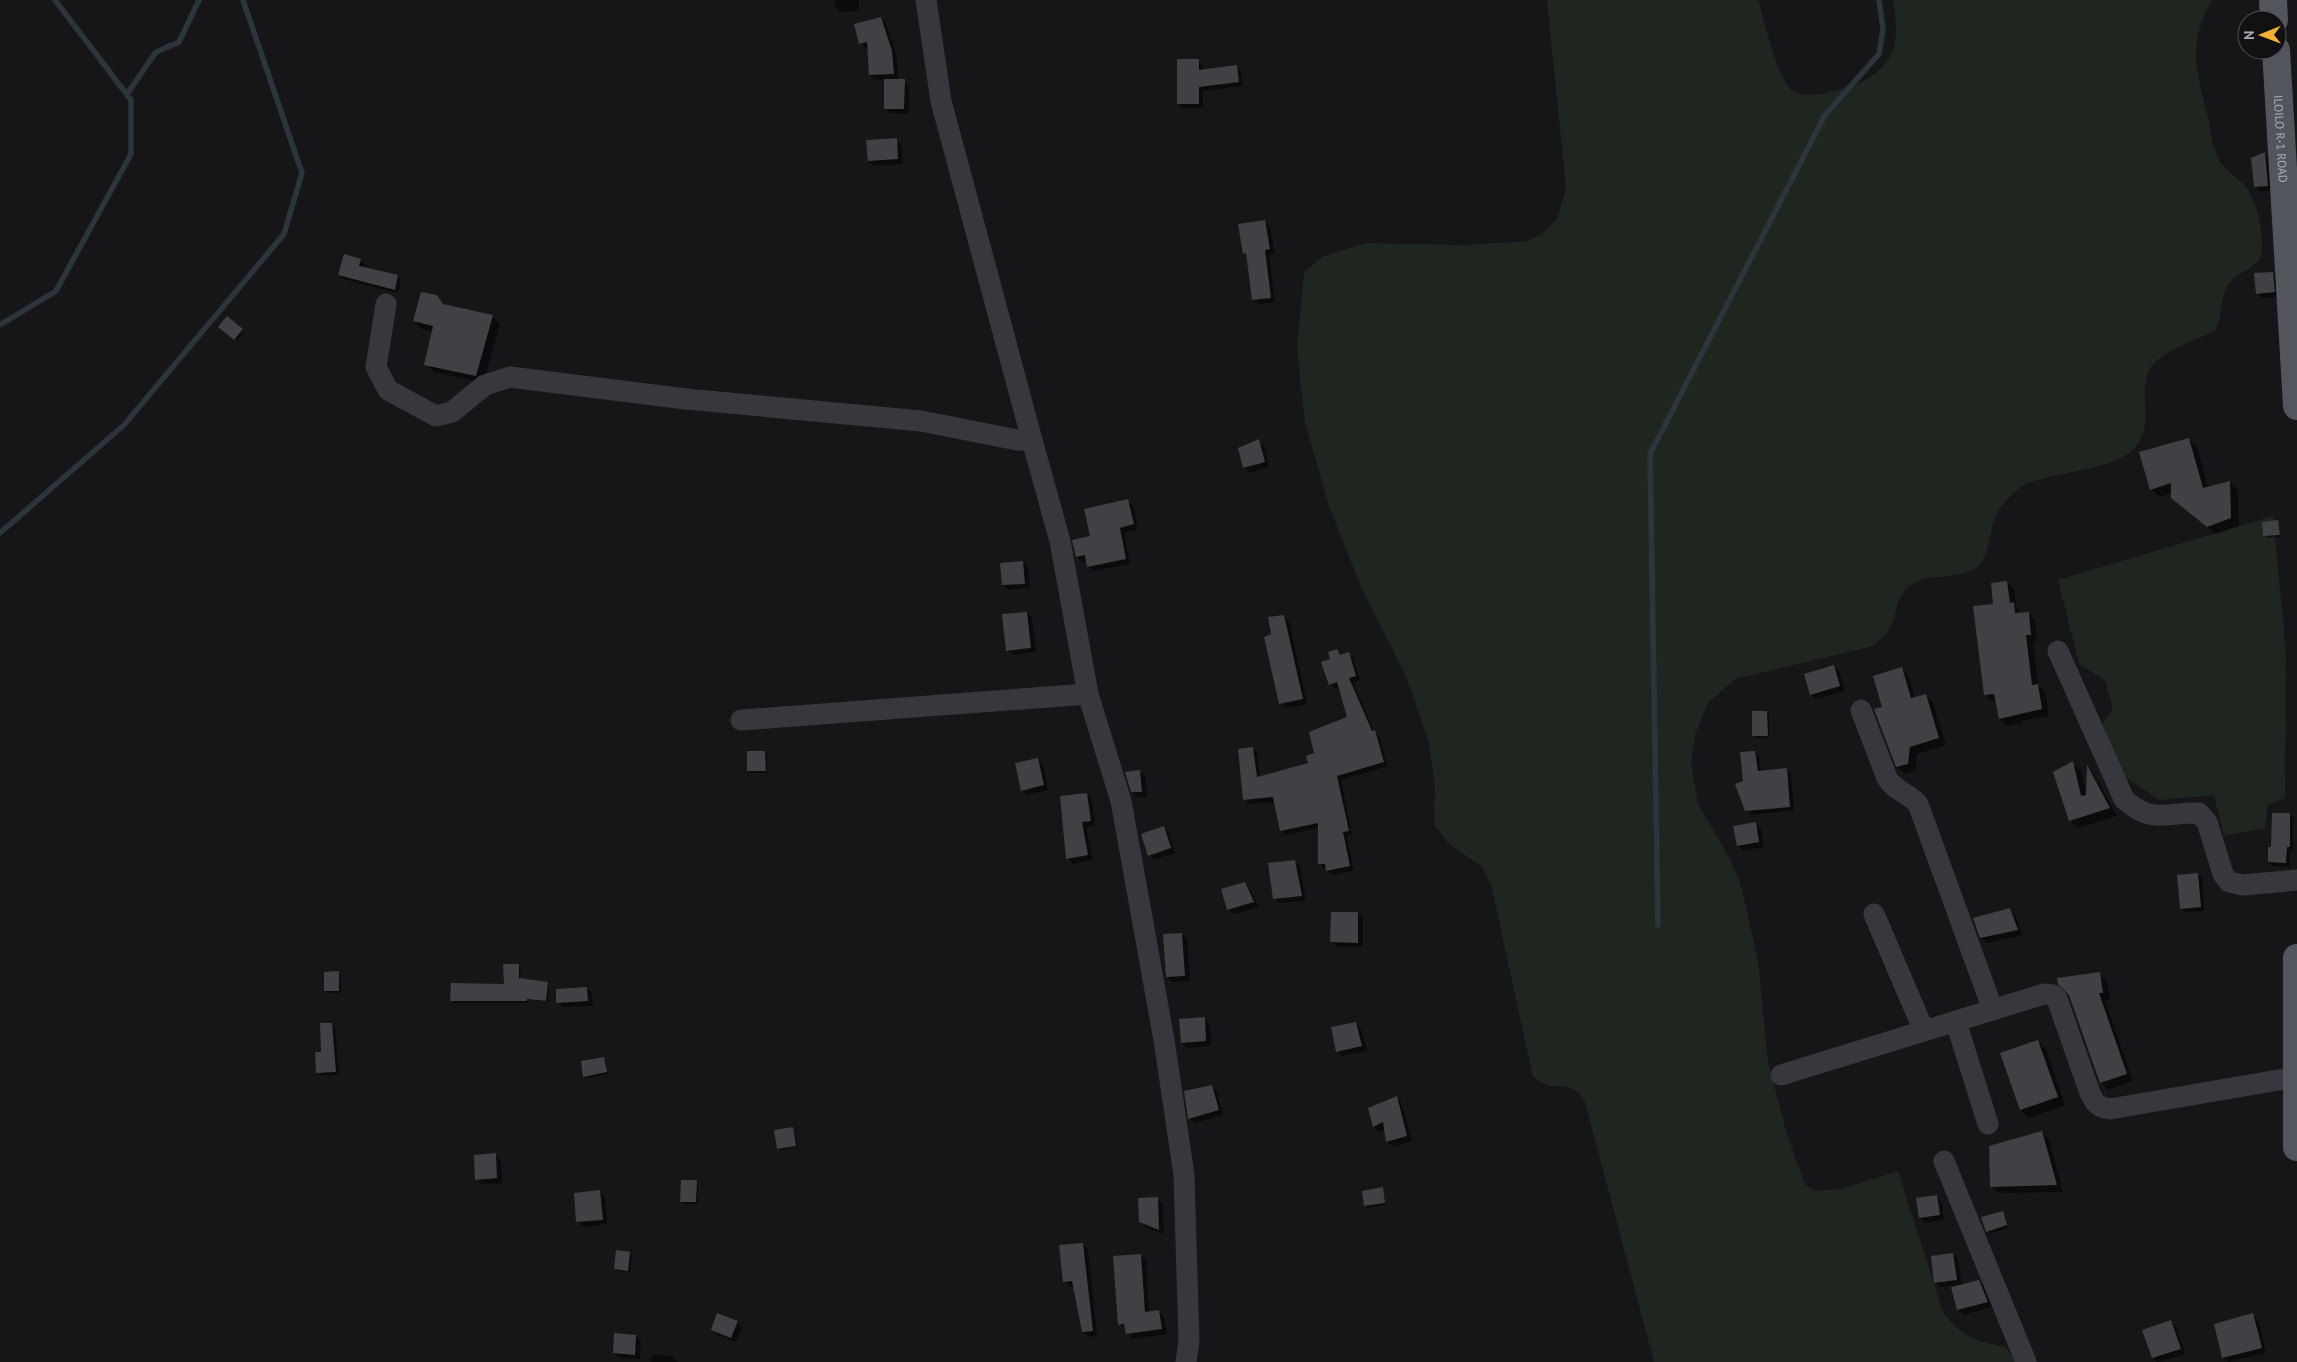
<svg xmlns="http://www.w3.org/2000/svg" width="2297" height="1362" font-family="'PT Sans',sans-serif">
<style>
.green{fill:#1e261f}
.shadow{fill:#0007}
.lines{fill:none;stroke-linecap:round;stroke-linejoin:round}
.stream{stroke:#2c353c;stroke-width:5.5}
.building{fill:#404145}
.minor{stroke:#37383d;stroke-width:21}
.major{stroke:#53555c;stroke-width:28}
.labels{text-anchor:middle;dominant-baseline:central;stroke-width:5;stroke-linejoin:round;paint-order:stroke}
.street-label{font-size:12px;fill:#a8adb8;stroke:#111113}
</style>
<rect width="100%" height="100%" fill="#161618"/>
<path class="green" d="M1547 0H1758C1765 22 1777 79 1793 91 1806 102 1856 87 1869 78 1879 72 1887 63 1892 53 1898 38 1896 15 1893 0H2212C2187 46 2196 69 2208 117 2211 130 2212 146 2218 158 2223 169 2236 176 2244 185 2257 200 2263 230 2262 250 2261 270 2235 270 2227 287 2220 300 2222 317 2215 331 2198 339 2159 352 2150 369 2136 395 2157 423 2134 449 2114 470 2054 472 2026 484 2018 487 2009 498 2003 504 1991 518 1992 534 1987 550 1985 556 1981 562 1979 567L1962 574 1922 579 1907 587 1898 602 1894 619 1887 633 1873 646 1735 679 1708 703 1695 735 1691 762 1698 804 1730 859 1740 882 1758 960 1768 1063 1787 1134 1805 1184 1814 1191 1841 1189 1898 1171 1943 1312C1963 1338 1974 1340 2005 1347L2016 1362H1654L1585 1102C1568 1074 1554 1097 1533 1076L1491 885 1481 866 1448 843 1434 824 1435 786 1429 743 1406 676 1361 587 1329 506 1305 423 1297 349 1304 272 1324 256 1366 243 1465 245 1528 241 1541 234 1557 219 1566 188Z
M2273 516 2286 653 2285 798 2268 805 2265 828 2224 836 2214 795 2159 800 2125 777 2101 726 2113 709 2105 680 2079 664 2058 580Z"/>
<path class="shadow" d="M835 0H859V11L840 12 835 6Z
M881 18 886 23 897 57 898 81H904L909 86V114L890 113 885 108 886 79 875 80 870 75 869 48H866L861 43Z
M1199 61 1203 65V71L1237 66 1241 71 1243 86 1203 91V108H1183L1178 104Z
M896 139 901 145 903 164 874 166 869 161Z
M2264 154 2269 159 2272 190 2260 192 2255 186Z
M1265 221 1270 226 1275 254 1269 255 1275 302 1259 304 1253 299 1248 257 1244 253Z
M345 256 361 261 365 264 363 268 397 276 401 280 398 293 343 279 339 275Z
M2273 273 2278 278 2279 297 2262 298 2257 293Z
M436 296 445 306 492 316 500 324 484 383 434 372 426 364 433 332 422 329 414 321Z
M222 329 242 330 244 332 237 341Z
M2189 439 2197 447 2208 488 2230 482 2238 490 2239 526 2216 534 2181 506 2173 498V493L2159 497 2151 489Z
M1259 441 1264 446 1269 467 1249 473 1244 467Z
M1128 501 1133 506 1138 529 1124 533 1130 564 1094 571 1089 566 1088 561 1082 562 1077 557 1092 537Z
M2278 522 2281 537 2266 538 2263 523Z
M1023 562 1028 567 1030 588 1008 590 1003 585Z
M2007 582 2014 589 2016 606 2021 614 2028 613 2035 620 2037 641 2033 642 2038 685 2045 692 2049 716 2021 721 2022 723 2007 726 2000 719 1997 701H1992L1985 694 1994 605Z
M1027 613 1032 618 1036 652 1013 655 1008 650Z
M1283 616 1289 621 1307 704 1286 708 1281 703 1273 634Z
M1337 651 1342 656 1348 654 1353 658 1360 680 1353 682 1374 731 1379 736 1388 766 1341 780 1352 835 1347 836 1354 870 1332 875 1320 864 1319 828 1286 835 1282 831 1275 802 1249 804 1245 799 1252 748 1257 753 1260 778 1309 764 1315 754 1348 718 1339 687 1334 689 1330 684 1332 659Z
M1834 666 1839 671 1845 691 1816 699 1811 694Z
M1902 669 1909 676 1915 698 1925 695 1933 702 1946 745 1917 754 1915 771 1905 774 1897 767Z
M1766 712 1769 714V738H1756L1754 736Z
M765 752 767 754V773H751L748 771Z
M1755 752 1759 756 1761 772 1787 770 1791 774 1794 810 1751 815 1746 810 1744 781Z
M1038 760 1043 765 1048 790 1027 795 1022 790Z
M2073 763 2081 771 2087 797 2088 768 2094 774 2117 816 2078 828 2070 820Z
M1140 771 1145 776 1147 797H1138L1133 792Z
M1087 794 1092 799 1095 826 1086 827 1093 860 1073 864 1068 859Z
M2289 814 2293 818V851H2290V867L2273 866 2269 862 2273 848Z
M1756 824 1761 829 1764 847 1743 851 1738 846 1735 827Z
M1163 828 1169 833 1175 853 1154 860 1149 855Z
M1294 861 1300 866 1306 901 1280 903 1275 898Z
M2198 874 2202 878 2204 911 2185 912 2181 908Z
M1245 884 1250 889 1259 907 1234 914 1228 909Z
M2010 910 2015 915 2022 935 1987 943 1981 938 1975 919Z
M1358 913 1363 918V947H1337L1332 942Z
M1182 934 1187 939 1190 981 1172 982 1167 977Z
M518 966 521 968 520 980 547 983 549 985 548 1002 528 1000V1003H453L451 1001 505 986Z
M338 973 340 975 341 993H328L325 991Z
M2100 974 2107 981 2110 1000H2105L2133 1081 2108 1090 2101 1082 2070 994Z
M587 988 592 993 593 1006 563 1007 558 1002Z
M1205 1019 1210 1024 1211 1046 1187 1048 1182 1042Z
M331 1024 335 1028 339 1075 321 1076 318 1073Z
M1356 1024 1361 1029 1367 1051 1342 1056 1337 1051Z
M2038 1041 2046 1049 2065 1105 2029 1118 2021 1110Z
M604 1059 608 1074 587 1078 585 1076Z
M1211 1087 1217 1092 1223 1115 1195 1123 1189 1118Z
M1396 1097 1401 1102 1412 1141 1393 1147 1387 1142 1385 1129 1379 1132 1374 1127 1369 1109Z
M793 1128 798 1147 780 1150 778 1148Z
M2042 1133 2049 1140 2063 1192 1999 1193 1991 1186Z
M495 1154 501 1160 502 1183 482 1184 476 1179Z
M696 1181 698 1184V1204H684L682 1201Z
M1382 1189 1386 1205 1367 1208 1365 1206Z
M600 1192 605 1197 607 1224 583 1227 578 1221Z
M1936 1196 1942 1202 1944 1220 1925 1223 1920 1218Z
M1158 1199 1163 1204 1164 1234 1145 1227 1140 1222Z
M2002 1212 2008 1228 1990 1234 1988 1231Z
M1082 1244 1088 1249 1097 1336 1088 1337 1083 1332 1074 1286 1070 1287 1065 1281Z
M630 1253 632 1256 630 1272 617 1271 615 1268Z
M1953 1254 1958 1259 1962 1285 1979 1281 1984 1286 1992 1307 1964 1315 1958 1310 1952 1286 1940 1287 1935 1282Z
M1140 1255 1146 1260 1149 1313 1159 1312 1164 1317 1167 1334 1132 1339 1127 1329 1120 1325Z
M2253 1315 2258 1320 2266 1353 2228 1362 2224 1357Z
M2171 1321 2176 1327 2185 1354 2157 1362 2153 1358Z
M737 1322 742 1328 736 1342 717 1335 712 1330Z
M636 1336 641 1341 640 1359 620 1358 614 1353Z
M652 1354 672 1356 677 1362H651Z"/>
<g class="lines">
<path class="stream" d="M127 94 156 52 179 42 199 0
M0 325 56 291 131 154V100L55 0
M0 533 124 425 284 234 302 173 243 0
M1658 925 1650 454 1825 115 1879 54 1883 29 1879 0"/>
</g>
<path class="building" d="M881 17 892 51 894 74 869 75 867 42 859 44 854 24Z
M1177 59H1199V70L1237 65 1239 82 1199 87V104H1177Z
M884 79H905L904 109H884Z
M897 138 898 159 868 161 866 140Z
M2265 152 2268 186 2254 187 2251 158Z
M1265 220 1270 249 1265 250 1271 298 1252 300 1246 253 1243 254 1238 224Z
M344 254 361 259 359 266 398 275 395 290 338 275Z
M2273 272 2275 292 2256 294 2254 273Z
M421 292 437 295 443 304 493 315 476 376 424 365 433 326 413 321Z
M227 316 243 329 234 340 218 327Z
M2189 438 2203 488 2230 481 2231 518 2207 527 2171 498V483L2150 490 2139 452Z
M1259 439 1265 462 1243 468 1238 448Z
M1128 499 1134 524 1120 528 1126 559 1087 567 1085 555 1076 557 1072 540 1090 536 1084 509Z
M2278 520 2280 535 2263 536 2262 522Z
M1023 561 1025 584 1002 585 1000 563Z
M2007 581 2010 603 2014 602 2015 613 2029 612 2031 635H2026L2032 685 2038 684 2042 709 1999 719 1994 694 1984 695 1973 606 1993 604 1991 583Z
M1027 612 1031 648 1006 651 1002 614Z
M1284 615 1303 699 1279 704 1264 637 1271 634 1268 617Z
M1337 649 1340 655 1349 652 1356 676 1349 678 1372 731 1375 730 1384 762 1337 776 1349 831 1343 832 1350 866 1326 871 1325 864H1318V823L1280 831 1273 797 1243 800 1238 749 1253 747 1257 777 1308 763 1306 756 1314 753 1309 732 1347 717 1337 682 1329 685 1321 662 1330 659 1328 652Z
M1834 665 1840 686 1810 695 1804 674Z
M1902 667 1911 698 1926 694 1939 738 1910 747 1908 764 1896 767 1874 709 1882 707 1873 676Z
M1752 711H1767L1768 736H1752Z
M747 751H765L766 771H747Z
M1755 751 1758 771 1787 768 1790 807 1745 811 1735 784 1743 781 1740 752Z
M1038 758 1044 785 1021 791 1015 763Z
M2073 761 2081 796 2086 795 2087 765 2110 808 2069 821 2053 772Z
M1140 770 1142 792H1131L1125 772Z
M1087 793 1091 821 1082 822 1088 855 1066 859 1060 796Z
M2272 813H2290V847H2287L2286 863 2268 862V847H2271Z
M1756 822 1759 842 1737 846 1733 826Z
M1164 826 1171 848 1148 856 1141 834Z
M1295 860 1302 896 1273 899 1268 863Z
M2198 873 2201 907 2180 909 2177 875Z
M1245 882 1254 902 1227 910 1221 889Z
M2010 908 2018 930 1980 938 1973 918Z
M1331 912H1358V943L1330 942Z
M1182 933 1185 976 1166 977 1163 934Z
M503 964H519V978L548 982 546 1001 527 999V1001H450L451 983 504 984Z
M339 971V991H324V972Z
M2100 972 2103 993H2099L2127 1074 2100 1083 2069 995 2058 984 2057 978Z
M587 987 588 1001 556 1003V989Z
M1205 1017 1206 1041 1181 1043 1179 1019Z
M1356 1022 1362 1046 1336 1052 1331 1027Z
M320 1023H332L336 1072 316 1073 315 1052H321Z
M2038 1040 2058 1097 2020 1110 2000 1053Z
M604 1057 607 1072 583 1077 581 1061Z
M1212 1085 1219 1110 1188 1119 1184 1091Z
M1397 1096 1407 1136 1386 1142 1383 1122 1373 1127 1368 1108Z
M793 1127 796 1146 777 1149 774 1130Z
M2042 1131 2057 1185 1990 1187 1989 1146Z
M496 1153 497 1178 475 1180 474 1155Z
M681 1180H697L696 1202H680Z
M1383 1187 1385 1203 1364 1206 1362 1191Z
M600 1190 603 1220 576 1222 574 1193Z
M1937 1195 1940 1215 1919 1218 1916 1198Z
M1158 1197 1159 1230 1139 1222 1138 1198Z
M2003 1211 2007 1225 1986 1232 1981 1217Z
M1083 1243 1093 1331 1082 1332 1072 1281 1063 1282 1059 1245Z
M616 1250 630 1252 628 1271 614 1269Z
M1953 1253 1957 1280 1934 1283 1931 1256Z
M1141 1254 1145 1312 1159 1310 1162 1329 1126 1334 1124 1324 1118 1325 1113 1256Z
M1979 1280 1988 1302 1957 1310 1951 1287Z
M717 1313 738 1321 731 1338 711 1330Z
M2253 1313 2262 1348 2222 1358 2214 1324Z
M2171 1320 2181 1349 2152 1358 2142 1330Z
M614 1333 636 1335 635 1355 613 1353Z"/>
<g class="lines">
<path class="minor" d="M386 304 376 367 388 390 436 416 452 412 485 385 510 377 686 399 921 421 1017 440H1032L941 101 926 0
M1032 440 1060 541 1088 694
M2058 651 2124 799C2152 825 2165 812 2199 813L2207 822 2223 874 2229 882 2243 885 2297 880
M1861 710 1887 778C1895 791 1908 793 1918 804L1993 1010
M741 720 1088 694 1121 801 1164 1040 1184 1175 1189 1341 1186 1362
M1874 914 1924 1031
M1956 1022 1988 1124
M1781 1075 2044 994 2053 995 2057 999 2090 1093C2095 1104 2098 1107 2110 1109L2296 1077
M1944 1161 2026 1362"/>
<g class="major">
<path d="M2273 0 2274 20"/>
<path id="s1" d="M2276 50 2297 406"/>
<path d="M2297 958V1147"/>
</g>
</g>
<g class="labels">
<g class="street-label">
<text stroke="none"><textPath href="#s1" startOffset="89">ILOILO R-1 ROAD</textPath></text>
</g>
</g>
<g transform="translate(2262 35) rotate(269)"><circle r="24" fill="#111113" stroke="#4d4f55"/>
<path d="M0-4L9 19L0 12L-9 19Z" fill="#f2b134"/>
<text y="-8" font-size="14" font-weight="bold" text-anchor="middle" fill="#a8adb8">N</text>
</g>
</svg>
